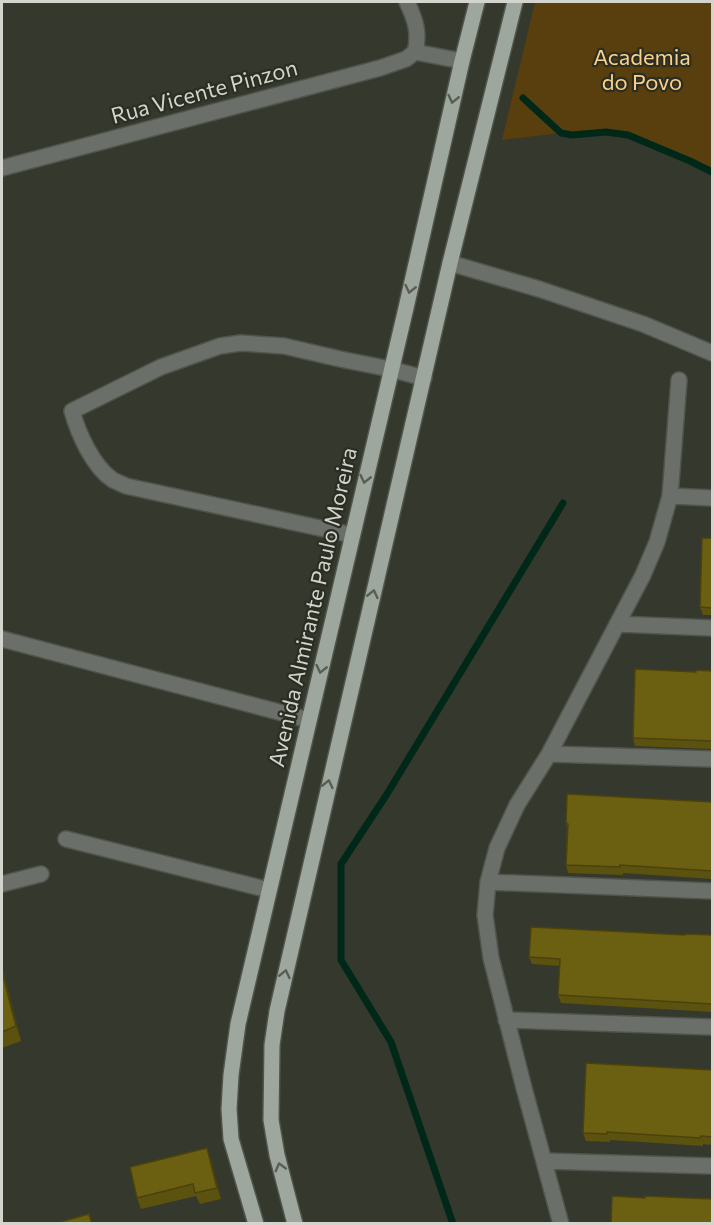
<svg xmlns="http://www.w3.org/2000/svg" width="714" height="1225" font-family="Commissioner,sans-serif">
<style>
.green{fill:#593f0e}
.lines{fill:none;stroke-linecap:round;stroke-linejoin:round}
.stream{stroke:#002818;stroke-width:7}
.minor-casing{stroke:#51544a;stroke-width:18}
.major-casing{stroke:#51544a;stroke-width:18}
.minor{stroke:#6b6f6a;stroke-width:15}
.major{stroke:#9ea79d;stroke-width:15}
.wall{fill:#5c520f}
.shaded-wall{fill:#4b420c}
.building{fill:#6b5f11;stroke:#4b420c;stroke-width:1.5}
.oneway{stroke:#595e54}
.labels{text-anchor:middle;dominant-baseline:central;stroke-width:4.5;stroke-linejoin:round;paint-order:stroke}
.park-label{font-size:22px;fill:#fbd08b;stroke:#2b2e23}
.street-label{font-size:22px;fill:#d2d4cd;stroke:#2b2e23}
</style>
<rect width="100%" height="100%" fill="#35382d"/>
<path class="green" d="M535 2H712V172L690 161 628 135 606 132 572 135 561 133 502 140Z"/>
<g class="lines">
<path class="stream" d="M523 98 561 133 572 135 606 132 628 135 690 161 712 172
M453 1224 391 1042 341 960V864L387 794 563 503"/>
<defs>
<path id="minor" d="M407 2C415 19 420 33 415 52
M415 52 462 61
M2 168 380 68 406 59 415 52
M450 263 539 289 643 324 712 353
M670 496 712 498
M352 535 126 486C122 484 117 482 113 480 93 467 78 433 72 411L161 367 220 346 241 343 284 346 340 359 390 369 424 378
M617 624 712 628
M2 639 309 720
M549 754 712 759
M66 839 269 890
M488 882 712 891
M2 884 41 874
M506 1020 712 1027
M544 1161 712 1166
M561 1224 524 1088 491 958 485 915 488 882 497 848 517 805 549 754 643 575 657 542 670 496 679 380"/>
<path id="major" d="M256 1224 231 1139 229 1109 231 1075 238 1024 406 308 462 61 477 2
M295 1224 277 1155 271 1120 272 1045 277 1011 450 263 515 2"/>
</defs>
<use href="#minor" class="minor-casing"/>
<use href="#major" class="major-casing"/>
<use href="#minor" class="minor"/>
<use href="#major" class="major"/>
</g>
<path class="wall" d="M712 538V615H703L700 607Z
M712 671V749L635 746 633 738 696 672Z
M712 802V879L623 873V875L568 873 566 865 567 828 566 823Z
M685 935H712V1012L561 1003 558 995 560 966 532 964 529 957Z
M2 966 21 1041 2 1048Z
M712 1070V1145L703 1144V1146L610 1140V1142L586 1141 583 1133Z
M207 1148 211 1160 221 1199 200 1204 196 1196 141 1209 137 1198Z"/>
<path class="shaded-wall" d="M2 966 21 1041 16 1026 2 972Z
M207 1148 211 1160 221 1199 217 1188Z"/>
<path class="building" d="M702 538H712V608L700 607Z
M635 669 696 672V670L712 671V741L633 738Z
M567 794 712 802V871L620 865V867L566 865 568 824 566 823Z
M531 927 685 935 686 934 712 935V1004L558 995 560 959 529 957Z
M2 972 16 1026 2 1032Z
M586 1063 712 1070V1137L701 1136 700 1138 607 1132V1134L583 1133Z
M207 1148 217 1188 195 1193 193 1184 137 1198 130 1167Z
M612 1196 645 1198V1196L712 1199V1224H611Z
M89 1214 92 1224 57 1223Z"/>
<defs><path id="oneway-chevron" d="M-2-3.5L2.5 0L-2 3.5" fill="none" stroke-width="1.6" stroke-linecap="round" stroke-linejoin="round" transform="scale(1.5)"/></defs>
<g class="oneway">
<use href="#oneway-chevron" transform="translate(453 99) rotate(103)"/>
<use href="#oneway-chevron" transform="translate(410 289) rotate(103)"/>
<use href="#oneway-chevron" transform="translate(365 479) rotate(103)"/>
<use href="#oneway-chevron" transform="translate(373 594) rotate(-77)"/>
<use href="#oneway-chevron" transform="translate(321 669) rotate(103)"/>
<use href="#oneway-chevron" transform="translate(328 784) rotate(-77)"/>
<use href="#oneway-chevron" transform="translate(285 974) rotate(-77)"/>
<use href="#oneway-chevron" transform="translate(280 1167) rotate(-105)"/>
</g>
<g class="labels">
<g class="park-label">
<text x="642" y="56">Academia<tspan x="642" dy="25">do Povo</tspan></text>
</g>
<g class="street-label">
<text transform="translate(204 91) rotate(-15)">Rua Vicente Pinzon</text>
<text transform="translate(312 607) rotate(-77)">Avenida Almirante Paulo Moreira</text>
</g>
</g>
<rect width="714" height="1225" fill="none" stroke="#d2d4cd" stroke-width="6"/>
</svg>
